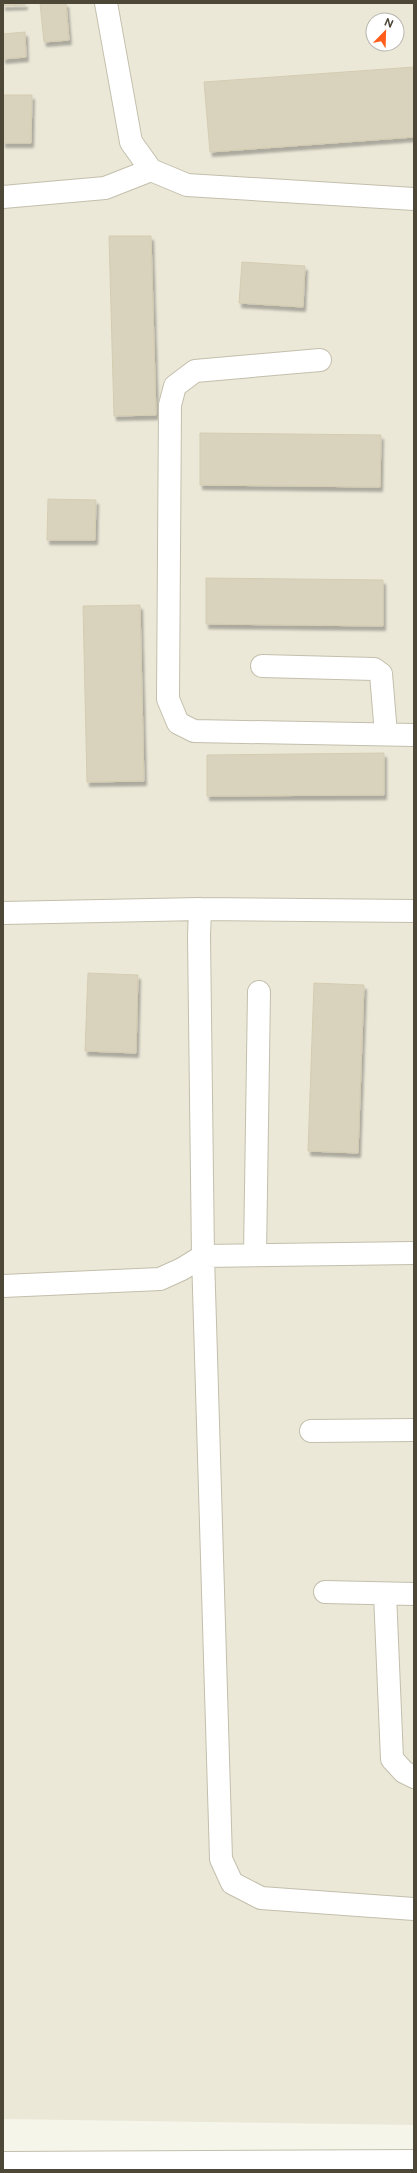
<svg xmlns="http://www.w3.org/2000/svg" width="417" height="2173" font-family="Figtree,sans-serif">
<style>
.residential{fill:#ebe8d8;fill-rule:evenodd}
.building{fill:#d9d3be;stroke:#d5ccb1;filter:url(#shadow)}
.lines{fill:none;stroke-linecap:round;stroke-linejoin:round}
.minor-casing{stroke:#c3bfac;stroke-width:24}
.minor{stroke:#fff;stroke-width:22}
</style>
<defs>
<filter id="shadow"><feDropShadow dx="2.5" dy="4.5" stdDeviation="1" flood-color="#0004"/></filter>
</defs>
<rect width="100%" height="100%" fill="#f6f5ea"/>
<path class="residential" d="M3 3H414V2125L3 2119ZM373 20H397V44H373Z"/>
<path class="building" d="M3 3H25V5L3 6Z
M40 3H66L69 40 44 42Z
M25 32 26 57 3 59V34Z
M414 67V137L210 152 204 82Z
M3 95H32L31 143H3Z
M109 236H151L156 415 114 416Z
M242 262 305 266 303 307 239 303Z
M200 433 381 435 380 487 200 485Z
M48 499 96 500 95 540H47Z
M206 578 383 580V626L206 624Z
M140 605 144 781 87 782 83 606Z
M384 753V795L207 796V755Z
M88 973 138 975 136 1053 85 1051Z
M314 983 364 985 358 1153 308 1151Z"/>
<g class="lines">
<defs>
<path id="minor" d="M106 3 131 142 151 170 187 185 414 199
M3 197 105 188 151 170
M320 360 195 371 175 386 170 405 168 699 178 723 194 731 414 735
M262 666 374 669 381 674 386 734
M200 909 199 936 203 1256 221 1859 232 1883 261 1898 414 1909
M3 913 200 909 414 911
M255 1255 259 992
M3 1286 160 1279 182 1269 203 1256 414 1253
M311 1431 414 1430
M325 1592 414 1594
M385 1594 392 1759 404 1772 414 1777
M3 2163 414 2161"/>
</defs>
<use href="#minor" class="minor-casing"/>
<use href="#minor" class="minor"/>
</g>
<rect width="417" height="2173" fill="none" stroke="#4c4737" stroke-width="8"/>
<g transform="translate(385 32) rotate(23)"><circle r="19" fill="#ffffff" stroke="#b7b5af"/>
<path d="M0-3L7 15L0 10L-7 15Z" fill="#ff5d19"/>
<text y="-6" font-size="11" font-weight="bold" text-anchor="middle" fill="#4c4737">N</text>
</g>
</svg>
